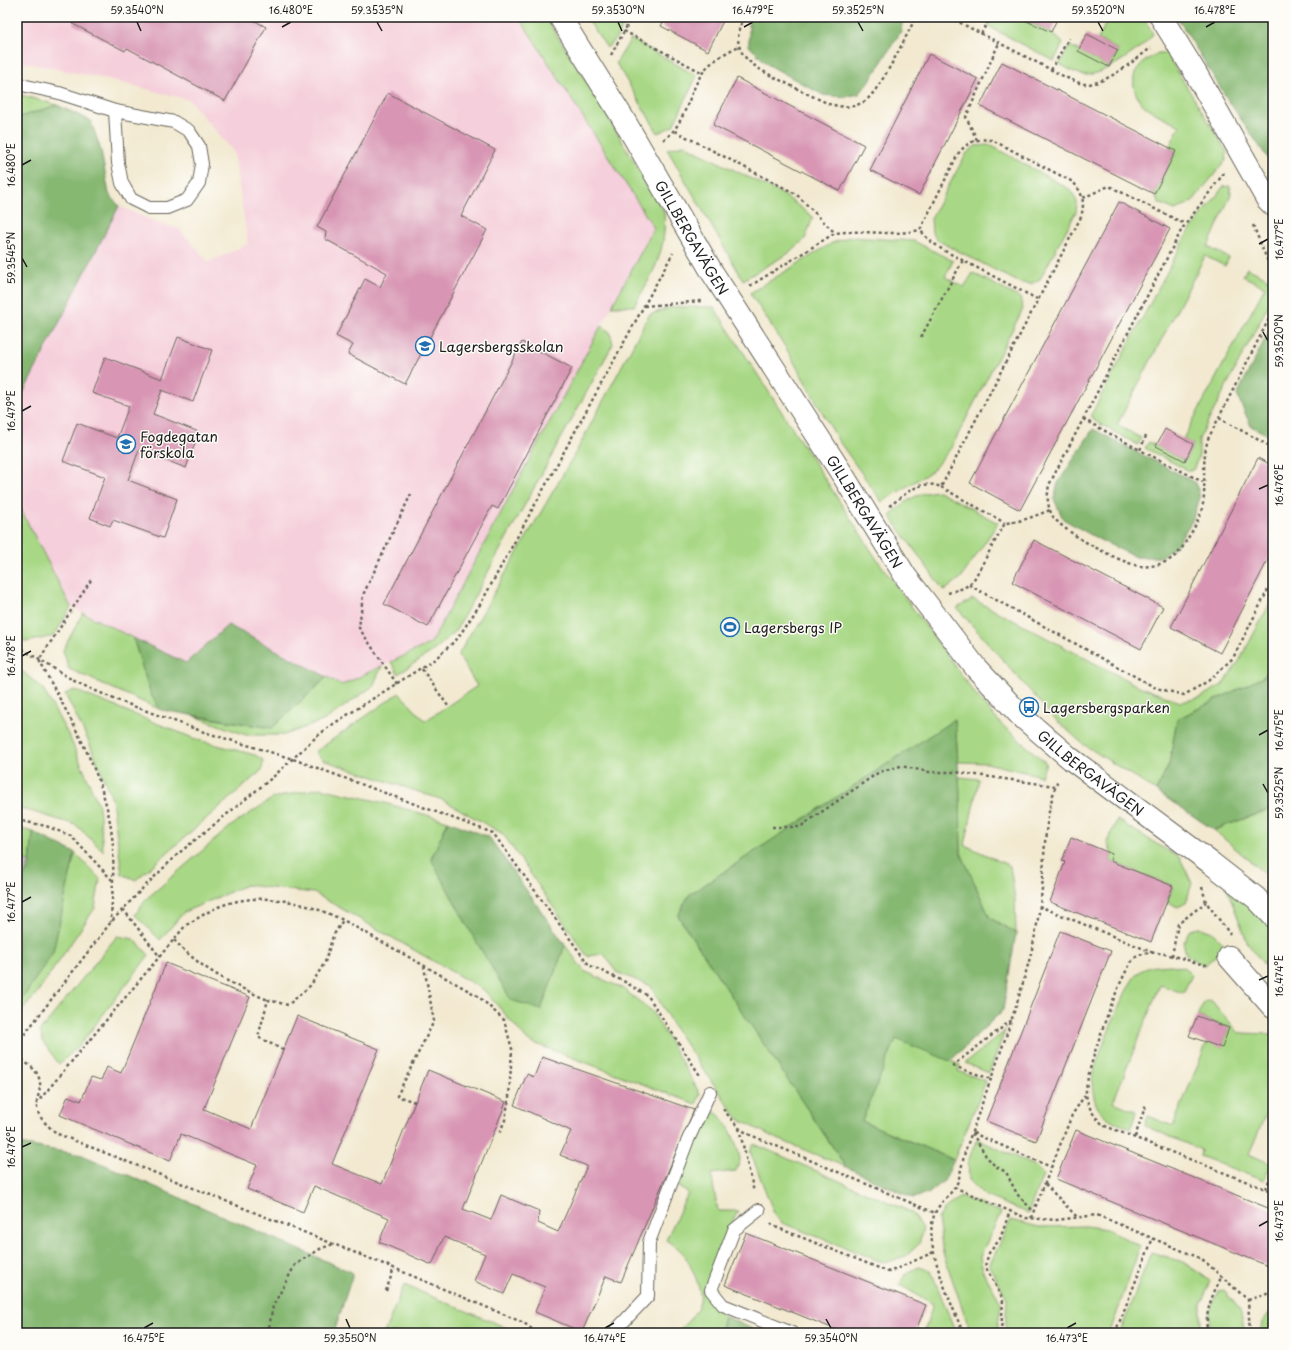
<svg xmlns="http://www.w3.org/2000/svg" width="1290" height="1350" font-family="'Playpen Sans',sans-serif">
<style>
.built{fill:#f5cfdb}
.industrial{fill:#d1bdcc}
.green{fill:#a8d885;stroke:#627a50}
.forest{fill:#86b872;stroke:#516a47}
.building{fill:#d896b4}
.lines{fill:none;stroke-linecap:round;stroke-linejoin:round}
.lane-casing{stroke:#67645b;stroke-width:14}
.street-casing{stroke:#67645b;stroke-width:24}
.path{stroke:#67645b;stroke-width:2.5;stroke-dasharray:3 3;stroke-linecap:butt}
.lane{stroke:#fff;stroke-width:12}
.street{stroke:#fff;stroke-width:22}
.ticks{fill:none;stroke:#1c1c1c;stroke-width:1.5}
.labels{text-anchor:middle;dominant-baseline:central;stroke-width:3;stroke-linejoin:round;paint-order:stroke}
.street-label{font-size:14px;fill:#1c1c1c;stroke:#fdfcf7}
.poi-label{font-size:14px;fill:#1c1c1c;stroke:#fdfcf7;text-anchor:start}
.neatline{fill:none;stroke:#1c1c1c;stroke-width:1.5}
.ticks-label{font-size:10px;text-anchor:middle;fill:#1c1c1c}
</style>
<rect width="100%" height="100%" fill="#fdfcf7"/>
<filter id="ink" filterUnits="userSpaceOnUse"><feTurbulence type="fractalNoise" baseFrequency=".025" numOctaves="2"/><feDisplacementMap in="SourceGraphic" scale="8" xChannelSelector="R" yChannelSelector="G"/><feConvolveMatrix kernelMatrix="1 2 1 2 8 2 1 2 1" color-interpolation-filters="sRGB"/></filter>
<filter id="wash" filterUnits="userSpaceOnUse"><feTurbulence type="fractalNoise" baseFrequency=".012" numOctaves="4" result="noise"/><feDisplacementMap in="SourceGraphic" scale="16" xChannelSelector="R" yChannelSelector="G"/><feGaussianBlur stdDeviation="0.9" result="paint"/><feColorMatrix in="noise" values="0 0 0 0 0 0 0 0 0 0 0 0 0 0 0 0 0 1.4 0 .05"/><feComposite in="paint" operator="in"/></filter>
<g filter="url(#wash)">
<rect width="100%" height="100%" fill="#f2e9d0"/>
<path class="built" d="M17 17H519L654 228 431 643 342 685 228 625 186 663 71 607 17 502V405L119 206 148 219 179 229 209 262 248 244 234 152 189 100 111 80 17 61Z"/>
<path class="industrial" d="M17 856 30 863 17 891Z"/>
<path class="green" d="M519 17H545L587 82 664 212C667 252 653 273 634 306H612L654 228Z
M586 17H628L617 37 607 48Z
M994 17H1018L1051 32 1063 43 1054 61 988 26Z
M1109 17H1143L1153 34C1144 48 1102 76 1085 75 1077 75 1066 67 1059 64L1070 46 1109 67 1118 50 1098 39Z
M631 39 697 76 673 126 658 133 616 63Z
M1158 53H1166L1227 152 1226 160 1192 202 1175 210 1159 203 1154 194 1176 151 1169 147 1180 126C1169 119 1156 115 1146 107 1135 99 1129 80 1138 68 1143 61 1152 57 1158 53Z
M17 94 57 105 17 118Z
M684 145 784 195 813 217 805 239 789 253 743 280 667 149Z
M990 145 1071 190 1077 202 1076 212 1040 279 1031 284 1020 283 937 240 932 233 931 218 966 154 975 146Z
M1230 186 1231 194 1208 247 1229 258 1225 266 1205 256 1117 425 1141 438 1138 445 1093 420 1091 415 1186 236 1223 187Z
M849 237 914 241 953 261 945 277 964 287 973 273 1020 298 1023 309 951 448 932 471 882 502 838 440 786 348 750 293 832 243Z
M1247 268 1267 278 1270 286 1271 300 1199 439V456L1193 470H1187L1145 448 1149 442 1185 461 1193 444 1183 439 1265 287 1243 276Z
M672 307H714L876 558 979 699 1001 724 1046 763 1041 776 987 763 958 762 955 719 689 895 678 916 846 1167 773 1137 738 1119 673 1026 651 986 616 972 604 954 587 956 503 834 443 800 323 760 315 752 399 693 425 721 477 686 458 655 577 450 649 315Z
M601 326 610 332 613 344 455 632 433 651 398 674 391 662 431 643Z
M939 491 998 523 961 578 944 591 890 516C907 500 915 493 939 491Z
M17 502 71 607 54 636 26 642 17 635Z
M1273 598V659L1263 677 1177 719 1169 765 1156 791 1083 744 1054 718 957 608 973 599 1136 685 1180 702 1199 698 1222 685 1238 663Z
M83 613 133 638 151 695 161 710 69 669 63 650Z
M382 666 373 686 325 720 284 735H246L194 716 272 728 327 677 342 685Z
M17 667 43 689 70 738 99 806 103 851 76 825 17 807Z
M74 690 198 740 255 755 263 760 262 770 136 880 122 874 112 799 88 740 65 694Z
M959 777 979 779 965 845 1010 866 1015 899 1016 933 990 918 961 853Z
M320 788 381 802 448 821 431 859 557 966 565 945 584 971 622 988 652 1011 700 1094 696 1104 528 1041 484 990 314 893 246 885 184 912 160 940 135 915 145 900 231 826 273 798Z
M1273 808V881L1214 830Z
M1117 820 1180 858 1192 883 1186 903 1178 907 1167 902 1173 886 1110 861 1112 854 1107 842Z
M17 828 33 832 30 863 17 856Z
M75 853 100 879 95 908 37 993 17 1017V1007L53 952Z
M1227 889 1246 901 1273 929V976L1248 944Z
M1199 927 1212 932 1226 946 1204 966 1186 954 1183 942 1189 931Z
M117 936 134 939 149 955 79 1046 59 1064 43 1042 40 1031Z
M1171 965 1185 968 1192 975 1183 993 1160 985 1113 1102 1136 1111 1131 1129C1119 1124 1105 1119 1098 1108 1093 1100 1091 1083 1093 1075 1097 1058 1126 984 1137 974 1146 965 1160 966 1171 965Z
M1211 1000 1239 1033 1273 1034V1097L1249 1154 1271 1164 1264 1181 1200 1156 1201 1150 1145 1126 1148 1116 1173 1126 1207 1042 1222 1047 1229 1028 1197 1016 1204 1002Z
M1005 1031 989 1073 965 1063Z
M896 1038 960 1065 958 1071 986 1081 954 1160 862 1121Z
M715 1112C728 1121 737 1142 740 1159 740 1162 737 1167 736 1171L711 1174 718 1211H738C730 1226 702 1283 708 1297 711 1304 719 1311 724 1316L720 1333H676C686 1323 696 1315 700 1301 703 1289 688 1257 679 1249 675 1246 670 1243 666 1240L688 1193 678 1187 704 1122Z
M977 1139 1035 1166 1043 1175 1028 1213 985 1196 969 1180 968 1161Z
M754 1144 911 1212 923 1228 919 1244 906 1256 885 1263 782 1223 775 1216 750 1151Z
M961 1197 1001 1212 980 1257 983 1271 1001 1303 997 1333H971L943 1253 938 1219 945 1208Z
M1011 1220 1039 1227 1086 1226 1107 1229 1140 1246 1110 1333H1005L1007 1298 989 1266Z
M1151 1252 1183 1262 1211 1281 1201 1304V1333H1120Z
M919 1267 931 1271 956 1333H924L933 1304 900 1285 905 1274Z
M404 1285 519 1333H384Z
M1224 1290 1240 1310 1245 1333H1210L1209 1312 1218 1291Z
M1273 1308V1333H1260L1262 1322Z"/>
<path class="forest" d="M752 17H903L901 31 869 82 859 94 845 97 823 95 767 64 749 46V23Z
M1177 17H1273V166L1228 100Z
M57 105 91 121 101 151 109 194 119 206 17 405V118Z
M1273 323V438L1251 426 1237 395Z
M1093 429 1196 483 1200 498 1192 521 1175 547 1160 557H1136L1100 540 1063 519 1054 499 1058 483Z
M228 625 327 677 272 728 161 710 151 695 133 638 186 663Z
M1273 659V808L1214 830 1156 791 1169 765 1177 719 1263 677Z
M955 719 960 792 961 853 990 918 1016 933 1003 1010 950 1061 896 1039 862 1121 954 1160 944 1181 928 1194 913 1198 846 1167 678 916 689 895Z
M448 821 489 837 565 945 541 1010 511 1000 473 936 431 859Z
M33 832 75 853 53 952 17 1007V891L30 863Z
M19 1144 82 1155 353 1273 334 1333H17V1146Z
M724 1316 761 1333H720Z"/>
<g id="blocks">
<path class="building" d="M77 17H248L266 27 225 101 127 48 125 51 73 24Z
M666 17H725L708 51 661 26Z
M1018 17H1058L1051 32Z
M1087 34 1118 50 1109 67 1078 51Z
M929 54 978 79 919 195 870 170Z
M1002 62 1176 151 1154 194 980 106Z
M737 78 864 145 840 191 713 125Z
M388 93 495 150 461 216 487 230 405 384 348 354 353 345 336 336 365 279 380 287 387 273 325 239 326 232 317 227Z
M1119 202 1170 229 1020 510 970 483Z
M178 337 212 350 193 402 162 390 153 414 199 432 186 468 139 450 128 480 177 499 163 538 113 520 110 526 90 518 105 477 63 461 77 423 117 438 129 406 92 393 105 357 162 379Z
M522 342 572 368 498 509 492 506 428 627 384 604Z
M1165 429 1193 444 1185 461 1156 446Z
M1258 458 1273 466V550L1220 653 1171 627Z
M1034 540 1163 607 1141 649 1012 582Z
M1071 837 1112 854 1110 861 1173 886 1151 942 1050 902 1065 862 1062 861Z
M1060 931 1111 951 1036 1141 986 1121Z
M166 963 250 997 204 1109 251 1129 297 1016 379 1049 332 1164 382 1184 428 1070 506 1102 463 1209 491 1220 501 1195 539 1211 538 1223 558 1232 587 1166 560 1155 571 1131 514 1105 527 1074 534 1077 542 1057 694 1110 621 1282 606 1276 582 1332 535 1312 545 1287 513 1274 504 1294 474 1281 485 1254 444 1237 432 1265 379 1242 389 1218 314 1186 303 1212 247 1189 257 1165 181 1134 170 1161 60 1115 68 1096 81 1101 91 1077 101 1080 107 1067 121 1073Z
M1197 1016 1229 1028 1222 1048 1189 1036Z
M1076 1130 1273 1210V1268L1056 1179Z
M746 1233 926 1305 915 1333H844L725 1285Z"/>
</g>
</g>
<g filter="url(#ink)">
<use href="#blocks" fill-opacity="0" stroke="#67645b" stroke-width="1"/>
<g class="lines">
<defs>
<path id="lane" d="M17 84 59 93 115 111 174 122 189 131 199 146 202 164 199 183 187 200 167 208H149L131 199 122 183 118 163 115 111
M759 1210 734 1230 711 1290 723 1305 792 1333
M613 1333 648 1296 649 1242 687 1142 710 1092"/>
<g id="street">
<path id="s1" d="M560 17 621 115 712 272 844 477 906 577 976 668 1021 716 1071 759 1211 863 1256 898 1273 916"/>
<path d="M1161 17 1195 72 1267 199 1273 205"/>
<path d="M1229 957 1273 1007"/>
</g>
</defs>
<use href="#lane" class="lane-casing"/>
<use href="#street" class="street-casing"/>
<path class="path" d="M744 17C725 55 756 68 784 82 799 90 814 97 829 104 841 107 853 109 865 101 880 91 906 36 916 17
M949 17 1067 78C1073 80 1079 84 1085 84 1106 85 1134 60 1151 48
M624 31 703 73
M981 34 990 17
M611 55 632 17
M1051 70 1069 38
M675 131 796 194 835 233
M663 140C688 124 688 87 708 66 717 58 728 51 739 46
M977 140 966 117 999 43
M1224 173 1182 229 1049 485C1047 496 1047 505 1052 515 1062 532 1116 560 1135 565 1148 569 1165 564 1175 556 1182 550 1186 541 1191 533 1198 522 1203 510 1204 496 1205 475 1202 461 1208 439L1273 311
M1083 198 1109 186 1185 224
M1253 225 1273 274
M750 286 835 233C864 229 889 237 920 230
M644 306 702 301
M921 337 963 260
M1219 418 1273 448
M1083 419 1140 450
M1146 436 1140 450 1203 482
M941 487 1005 523
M889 506C907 494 919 478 941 487L1081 217C1085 202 1083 193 1073 182L992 140C977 138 967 142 958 154L920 230 929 240 943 250 1037 299
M91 580 39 660C68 716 105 773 112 836 115 864 112 894 111 922
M969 585 1156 688 1184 695 1208 681 1233 658 1273 580
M948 593 964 588 973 581 1005 523C1021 522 1035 516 1050 510
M17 646 76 682 114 699 204 732 293 759 493 833 589 965 625 982 648 996 701 1077
M422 669 448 706
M397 684 359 628 363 595 411 494
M17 820 46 826 71 836 112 880
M772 827H800L879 772 901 766 929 772H955L1055 786
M1202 887 1206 902 1230 934
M1039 906 1154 953
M123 909 160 957
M174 940C201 969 232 985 268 1000
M1172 956 1178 924 1206 902
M1207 965C1187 962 1154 945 1136 957 1122 966 1084 1075 1086 1093 1087 1106 1094 1118 1105 1126L1273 1192
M17 1044 111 922 143 888 179 853 273 777 315 738 330 726 435 659 457 639 481 603 673 253
M283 1050 258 1037 268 1000 288 1005 311 985 325 962 333 936 343 920
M17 1056C23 1061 32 1066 36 1072 51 1095 17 1104 58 1134L396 1269 524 1323 537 1333
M952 1066 1012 1020
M953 1066 991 1079
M415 1102 397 1096 434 1021 424 967
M36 1104 186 925C197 919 207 912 218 907 260 890 305 902 343 920L478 996 504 1020 512 1049 509 1097 505 1120 499 1134
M723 1109 739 1128 748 1134 935 1213
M739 1128 754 1192
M972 1133 986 1156 995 1166 1006 1172 1017 1194 1034 1212
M973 1133 1051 1167
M1135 1137 1146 1104
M1045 1184 1077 1217
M954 1187 1026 1218 1057 1220 1097 1215 1202 1259 1248 1300 1250 1333
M1266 1189 1273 1169
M1031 1218 1072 1115 1085 1095
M771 1223 773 1226 889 1272 934 1252
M386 1291 394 1268
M1248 1300 1273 1292
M268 1333 273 1306 295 1265 320 1249 333 1244
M963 1333C952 1304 927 1253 932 1224 935 1202 952 1197 958 1181 962 1169 963 1155 968 1143 988 1086 1010 1030 1026 972 1034 945 1039 916 1042 889 1045 848 1044 818 1058 779
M1001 1333 1003 1299 985 1266 989 1253 1000 1239 1010 1211
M1115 1333 1153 1238
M1207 1333C1205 1311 1212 1295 1222 1276"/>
<use href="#lane" class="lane"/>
<use href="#street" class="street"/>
</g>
</g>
<path class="ticks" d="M137 22 141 31M377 22 382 31M618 22 622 31M858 22 863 31M1098 22 1103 31M282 27 291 22M744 27 753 22M1206 27 1215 22M22 165 31 160M1259 244 1268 239M22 258 27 267M1263 332 1268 341M22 411 31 406M1259 489 1268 485M22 656 31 651M1259 735 1268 730M1263 784 1268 793M22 902 31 897M1259 980 1268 976M22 1147 31 1143M1259 1226 1268 1221M346 1319 350 1328M826 1319 831 1328M144 1328 153 1323M605 1328 614 1323M1067 1328 1076 1323"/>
<defs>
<symbol id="school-ring" viewBox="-11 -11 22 22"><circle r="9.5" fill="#fdfcf7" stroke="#1f6fb2" stroke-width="1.5"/><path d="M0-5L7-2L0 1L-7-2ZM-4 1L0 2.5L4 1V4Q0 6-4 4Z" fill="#1f6fb2"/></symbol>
<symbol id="stadium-ring" viewBox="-11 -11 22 22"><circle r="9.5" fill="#fdfcf7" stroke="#1f6fb2" stroke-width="1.5"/><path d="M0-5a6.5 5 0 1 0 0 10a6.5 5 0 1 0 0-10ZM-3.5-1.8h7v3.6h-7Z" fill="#1f6fb2"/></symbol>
<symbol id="bus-ring" viewBox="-11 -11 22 22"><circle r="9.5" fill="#fdfcf7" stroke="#1f6fb2" stroke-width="1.5"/><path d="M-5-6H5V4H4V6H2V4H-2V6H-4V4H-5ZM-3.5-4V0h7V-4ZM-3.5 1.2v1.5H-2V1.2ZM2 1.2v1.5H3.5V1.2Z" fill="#1f6fb2"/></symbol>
</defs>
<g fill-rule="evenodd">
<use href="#school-ring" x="414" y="335" width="22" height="22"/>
<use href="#school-ring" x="115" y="433" width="22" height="22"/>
<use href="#stadium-ring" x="719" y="616" width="22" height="22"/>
<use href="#bus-ring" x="1018" y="696" width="22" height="22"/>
</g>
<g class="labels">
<g class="street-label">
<text stroke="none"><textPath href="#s1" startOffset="257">GILLBERGAVÄGEN</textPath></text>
<text stroke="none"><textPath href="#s1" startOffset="581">GILLBERGAVÄGEN</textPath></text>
<text stroke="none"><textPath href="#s1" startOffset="929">GILLBERGAVÄGEN</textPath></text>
</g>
<g class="poi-label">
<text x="439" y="346">Lagersbergsskolan</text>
<text x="140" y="436">Fogdegatan<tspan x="140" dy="16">förskola</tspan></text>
<text x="744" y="627">Lagersbergs IP</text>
<text x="1043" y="707">Lagersbergsparken</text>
</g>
</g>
<rect width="1290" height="1350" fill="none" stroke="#fdfcf7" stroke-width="44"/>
<rect x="22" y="22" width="1246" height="1306" class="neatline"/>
<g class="ticks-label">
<text x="137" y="14">59.3540°N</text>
<text x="291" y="14">16.480°E</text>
<text x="377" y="14">59.3535°N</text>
<text x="618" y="14">59.3530°N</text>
<text x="753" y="14">16.479°E</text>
<text x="858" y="14">59.3525°N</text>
<text x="1098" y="14">59.3520°N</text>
<text x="1215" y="14">16.478°E</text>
<text transform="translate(11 165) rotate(-90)" y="4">16.480°E</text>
<text transform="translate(1279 239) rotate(-90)" y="4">16.477°E</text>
<text transform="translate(11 258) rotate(-90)" y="4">59.3545°N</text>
<text transform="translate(1279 341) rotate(-90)" y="4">59.3520°N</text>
<text transform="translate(11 411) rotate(-90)" y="4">16.479°E</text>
<text transform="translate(1279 485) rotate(-90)" y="4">16.476°E</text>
<text transform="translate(11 656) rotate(-90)" y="4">16.478°E</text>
<text transform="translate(1279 730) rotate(-90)" y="4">16.475°E</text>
<text transform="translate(1279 793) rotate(-90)" y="4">59.3525°N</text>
<text transform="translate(11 902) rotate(-90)" y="4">16.477°E</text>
<text transform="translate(1279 976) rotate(-90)" y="4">16.474°E</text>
<text transform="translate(11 1147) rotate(-90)" y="4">16.476°E</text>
<text transform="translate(1279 1221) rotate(-90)" y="4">16.473°E</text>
<text x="144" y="1342">16.475°E</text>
<text x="350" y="1342">59.3550°N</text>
<text x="605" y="1342">16.474°E</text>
<text x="831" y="1342">59.3540°N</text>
<text x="1067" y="1342">16.473°E</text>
</g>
</svg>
